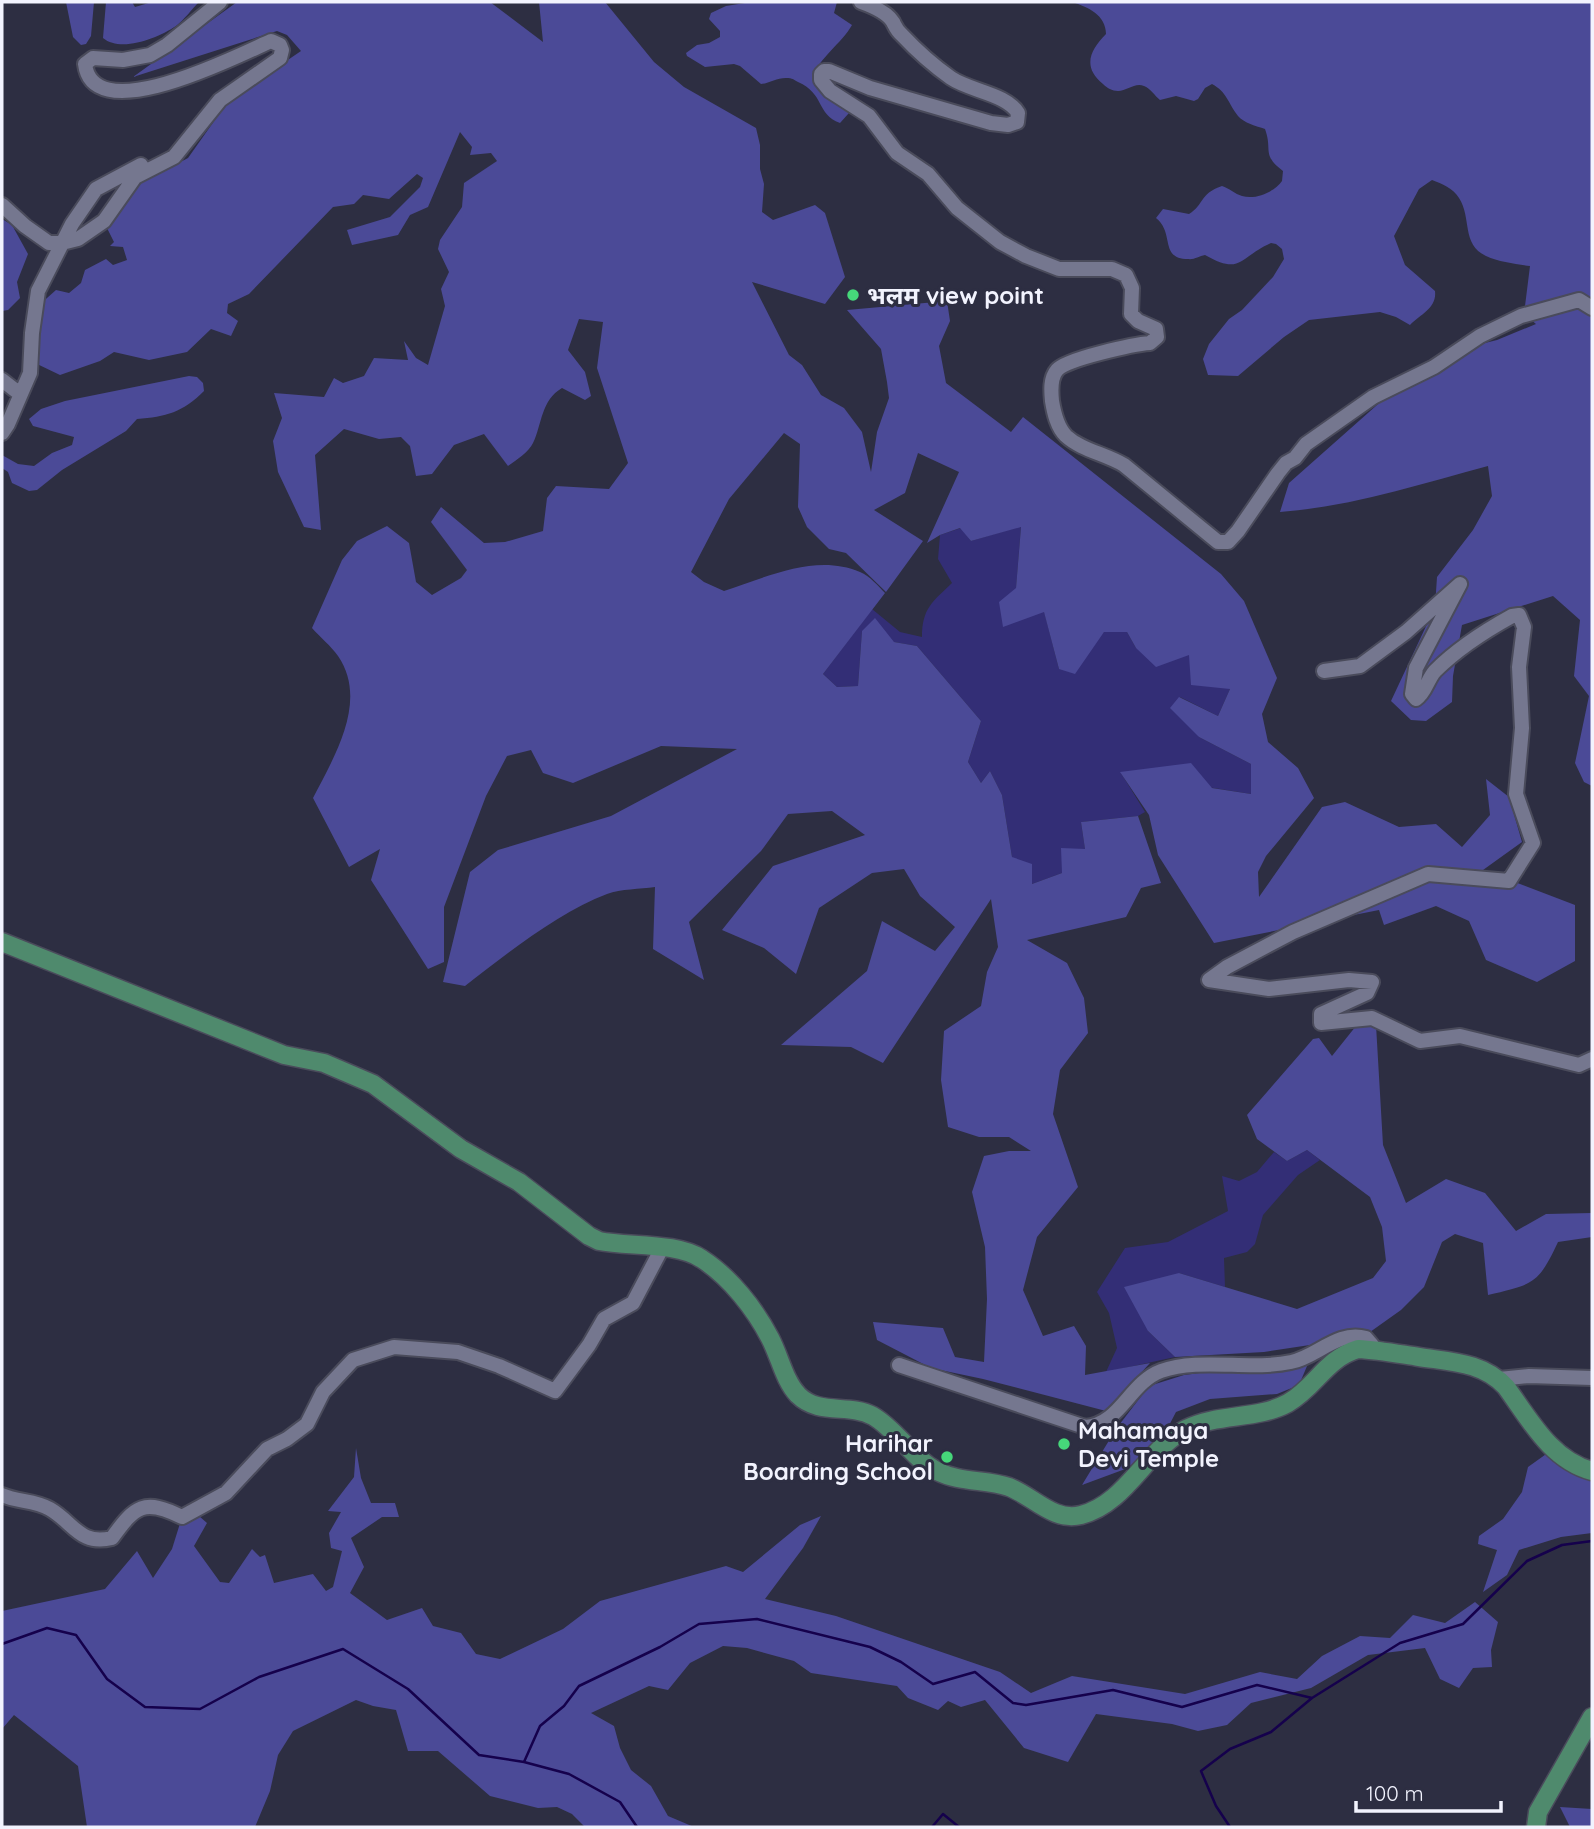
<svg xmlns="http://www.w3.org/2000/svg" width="1594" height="1829" font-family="Quicksand,'Noto Sans Devanagari',sans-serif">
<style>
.green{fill:#332e76}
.forest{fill:#4b4a97}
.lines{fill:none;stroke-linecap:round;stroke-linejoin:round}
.stream{stroke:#15014c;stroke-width:2.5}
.minor-casing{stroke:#4a4b5b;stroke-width:18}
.major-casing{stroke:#4a4b5b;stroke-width:21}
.minor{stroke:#75778f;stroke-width:14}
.major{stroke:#4f8a6d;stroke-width:18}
.poi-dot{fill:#46d77a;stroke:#2d2e42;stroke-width:2.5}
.labels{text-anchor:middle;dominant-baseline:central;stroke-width:6;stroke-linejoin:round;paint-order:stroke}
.poi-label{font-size:24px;font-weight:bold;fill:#f2f3fe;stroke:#2d2e42;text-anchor:start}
</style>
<rect width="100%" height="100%" fill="#2d2e42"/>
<path class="green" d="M1021 526 1016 589 1044 611 1059 669 1104 632H1127L1136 648 1189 655 1230 689 1218 716 1180 697 1199 737 1251 764V794L1121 773 1145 812 1138 816 1081 822 1085 849 1062 873 1032 884 1012 857 1002 795 990 771 981 783 968 762 981 721 917 646 894 642 862 631 858 686 837 687 823 674 872 609 900 632 922 637C922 609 932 602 952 583L938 559 940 535 961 528 971 541Z
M1307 1150 1320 1160 1298 1175 1263 1215 1255 1244 1247 1252 1224 1258 1225 1287 1179 1273 1148 1331 1175 1357 1106 1372 1117 1348 1109 1313 1097 1292 1125 1248 1168 1242 1228 1211 1222 1176 1239 1181 1257 1172 1274 1152 1287 1161Z"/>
<path class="forest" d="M66 2H94L91 36 86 44 81 45 73 37Z
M106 2H132L135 7 152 2H199C192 9 184 20 176 26 158 38 121 53 103 38Z
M237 2H490L543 42 539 2H605L654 62 684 87 756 128 760 145V169L764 184 762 212 773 220 815 205 825 213 845 277 825 304 752 282 789 355 802 365 821 395 844 408 862 432 871 472 877 432 889 398 887 382 881 349 847 310 947 301 950 321 939 346 946 383 1011 432 1023 417 1221 574 1244 601 1277 678 1262 714 1268 742 1298 768 1314 798 1266 856 1258 872 1259 897 1322 807 1345 802 1399 827 1436 824 1462 847 1490 815 1486 779 1509 797 1522 842 1483 870 1575 905V961L1537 982 1486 960 1469 921 1436 906 1384 925 1379 910 1214 943 1158 855 1149 815 1120 772 1191 763 1212 788 1251 794V764L1199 737 1170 708 1179 697 1218 716 1230 689 1191 685 1189 655 1156 667 1136 648 1127 632H1104L1075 674 1059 669 1044 612 1003 627 999 602 1016 588 1021 527 971 541 960 528 940 535 927 543 959 472 918 453 905 493 874 510 923 541 886 592 846 553 829 549 807 527 798 507 800 444 784 433 729 499 691 572 704 582 724 591C767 577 816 553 860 572 870 576 878 586 885 593L823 674 837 687 858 686 862 631 875 618 894 642 917 646 981 721 968 762 981 783 990 771 1002 795 1012 857 1032 864V884L1062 873 1061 848 1085 849 1081 822 1138 816 1161 883 1141 888 1126 917 1027 940 1067 963 1084 998 1088 1033 1060 1070 1053 1114 1078 1187 1037 1237 1023 1290 1043 1336 1074 1326 1086 1346 1085 1375 1150 1363 1106 1411 983 1379 931 1368 877 1340 873 1322 943 1328 955 1357 984 1362 987 1299 985 1247 972 1192 984 1156 1009 1151H1031L1009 1137H979L948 1127 941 1080 944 1031 981 1006 987 972 998 947 991 899 883 1063 851 1047 781 1045 867 971 882 921 935 951 955 927 920 896 904 869 872 873 819 908 796 974 764 948 722 930 773 866 865 835 832 811 788 814 761 851 689 922 704 980 653 949 655 887C640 889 621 889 607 894 559 912 505 955 465 986L443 982 470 872 498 850 611 816 737 749 661 746 573 783 543 773 531 750 507 756 486 796 444 907V962L428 969 371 880 380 849 349 867 313 798C334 757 369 701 338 656 331 646 320 637 312 628L342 560 357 541 387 526 409 543 416 582 432 595 461 578 467 570 431 522 441 507 484 543 505 542 543 531 547 498 556 486 609 489 628 463 597 368 603 322 579 319 568 350 585 372 591 396 585 400 562 388C541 400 542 424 533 443 529 452 516 460 508 466L484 434 454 445 432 474 416 476 410 446 401 437 379 439 344 429 315 455 321 530 304 527 278 472 273 441 282 418 274 393 324 397 334 378 343 383 364 376 374 358 408 360 404 341 416 358 428 365 445 306 441 289 449 272 438 249 440 240 462 207 464 183 497 161 491 153 470 155 472 147 460 132 428 207 410 215 398 235 352 245 347 230 390 217 420 187 423 178 417 174 389 199 363 195 354 204 333 207 249 294 228 304 227 313 238 321 231 336 211 329 187 352 149 360 114 352 100 361 60 375 35 363 38 306 56 290 69 293 81 283 85 270 106 259 113 265 127 260 123 247 110 246 114 242 107 228 115 205 129 189 188 158 229 100 301 51 287 35 277 31 133 77Z
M751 2H837L834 13 852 25C842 43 818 59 813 77L849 113 840 123C816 114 825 94 798 82 792 79 795 79 788 78 778 77 770 83 761 84L740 66 734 64 705 67 687 56 686 53 697 45 709 43 720 37V31L709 19 711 13 726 6Z
M1072 2H1592V786L1584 782 1575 763 1589 696 1574 676 1580 620 1553 596 1462 625 1453 676 1452 702 1426 721 1411 720 1391 701 1435 607 1437 577 1473 530 1492 496 1488 466C1420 484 1351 507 1280 512L1289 483 1386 397 1468 354 1481 344 1497 340 1536 324 1524 314 1530 266C1516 264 1499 262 1486 256 1461 244 1472 218 1459 198 1453 188 1442 184 1432 180L1419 189 1394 236 1405 265 1435 291C1437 308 1421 314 1410 325L1396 317 1380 312 1309 320 1284 337 1238 376 1208 375 1203 359 1209 344 1229 319 1242 310 1273 277 1284 259 1282 249 1276 244 1271 243C1239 257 1242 276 1205 255 1199 256 1194 260 1188 259 1159 259 1175 233 1156 218L1163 209 1189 214C1205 204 1199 194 1222 186 1229 188 1235 194 1242 196 1256 200 1274 192 1282 181L1283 171C1261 154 1273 151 1265 129 1256 126 1244 123 1238 116 1228 103 1227 92 1212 84L1205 88 1198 99 1194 101 1176 96 1160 100C1155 96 1150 88 1144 86 1135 82 1127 91 1118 91 1112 91 1107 88 1103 84 1082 67 1090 50 1106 34 1106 15 1088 7 1072 2Z
M2 219 12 225 28 254 17 282 20 298 8 310 2 311Z
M189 376 197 377 203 383 204 391C183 412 166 417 137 419L126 431 62 470 37 490 29 491 12 483 8 472 2 468V455L18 464 34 466 52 453 72 445 74 437 33 426 29 419 41 409 65 401Z
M1376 1025 1383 1145 1406 1203 1446 1179 1485 1193 1516 1231 1546 1214 1592 1213V1237L1558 1242C1538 1285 1533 1284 1488 1295L1483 1243 1455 1234 1442 1242 1424 1287 1401 1310 1363 1337 1264 1352 1175 1357 1148 1331 1124 1287 1179 1273 1297 1309 1373 1278 1386 1261 1382 1227 1370 1197 1307 1150 1287 1161 1257 1139 1247 1115 1313 1039 1319 1038 1332 1056 1356 1026Z
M1310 1359 1299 1385 1277 1394 1210 1399 1176 1412 1164 1435 1128 1468 1082 1485 1116 1429 1149 1386 1184 1375Z
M356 1448 361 1478 371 1503H395L399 1517H382L351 1538 364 1567 350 1593 387 1620 422 1608 433 1626 461 1633 476 1654 500 1659 563 1629 600 1601 726 1566 743 1572 800 1525 821 1516 803 1548 765 1599 836 1616 1000 1672 1031 1693 1072 1676 1185 1694 1260 1672 1297 1679 1322 1656 1360 1636 1390 1638 1413 1615 1445 1623 1475 1602 1498 1622 1491 1650 1492 1667 1473 1668 1459 1688 1440 1679 1425 1648 1368 1655 1311 1688 1251 1703 1227 1725 1198 1731 1172 1724 1096 1714 1068 1762 1024 1748 985 1700 961 1707 948 1701 938 1710 908 1698 897 1686 811 1673 794 1661 747 1648 723 1646 690 1663 668 1690 649 1686 591 1713 614 1726 620 1748 631 1770 651 1786 668 1816 694 1827H585L572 1814 557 1807 538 1808 490 1796 438 1751H408L396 1710 373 1706 356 1700 293 1731 278 1755 270 1791 255 1827H87L78 1766 14 1715 2 1729V1611L105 1589 137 1551 153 1578 172 1549 182 1517 199 1516 207 1523 194 1546 220 1582 229 1583 252 1549 260 1557 265 1555 274 1583 313 1574 326 1591 333 1587 342 1551 331 1548 329 1533 341 1512 328 1511 354 1477Z
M1549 1452 1592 1475V1533L1561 1537 1519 1550 1507 1575 1483 1592 1497 1550 1478 1544 1479 1536 1503 1519 1522 1492 1528 1467Z
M1560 1807 1592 1809V1827H1570Z"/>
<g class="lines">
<path class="stream" d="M2 1644 47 1628 76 1635 107 1679 145 1707 200 1709 259 1677 343 1649 408 1689 479 1755 524 1762 540 1726 564 1706 579 1686 660 1647 699 1624 757 1619 870 1647 901 1662 933 1684 975 1672 1013 1703 1026 1705 1113 1690 1182 1707 1257 1685 1312 1698 1400 1643 1463 1624 1527 1561 1562 1545 1592 1541
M524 1762 569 1774 620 1802 637 1827
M932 1827 943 1814 959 1827
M1230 1827 1216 1806 1201 1771 1230 1749 1271 1732 1312 1698"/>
<defs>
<path id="minor" d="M861 2C872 6 887 12 893 22 896 28 897 31 902 35 917 51 934 66 951 78 970 91 1007 94 1018 113L1017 122 1008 125 991 123 870 88 829 71H824L821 74V80L830 91 869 116 897 153 928 174 957 208 1000 242 1026 256 1059 269H1112L1126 275 1132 288 1131 314 1138 321 1156 329 1157 337 1150 343C1135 344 1066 359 1057 370 1050 378 1051 391 1052 401 1054 413 1057 427 1066 436 1081 450 1106 454 1124 465L1218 542H1228L1238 531 1278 473 1286 463 1295 458 1306 444 1373 397 1434 367 1480 336 1521 316 1579 300 1592 308
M2 205 25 226 49 243H62L78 239 104 221 135 177 174 157 220 100 280 58 282 50 280 45 271 41C241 54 93 131 85 64L93 58 123 60 150 55 167 45 220 2
M2 380 20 394
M2 433 8 424 30 373 32 333 38 291 72 224 96 189 141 165
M1324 671 1360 666 1406 632 1460 584 1416 668 1412 694 1416 699C1426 692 1427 680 1435 671 1458 648 1483 632 1512 616L1519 615 1524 627 1519 667 1522 728 1516 794 1533 843 1509 881 1428 874 1293 932 1227 967 1209 980 1269 989 1349 980 1372 982 1367 993 1321 1014V1023L1372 1018 1420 1041 1460 1036 1579 1065 1592 1059
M899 1365 1085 1427C1121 1424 1129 1383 1161 1371 1200 1357 1250 1371 1291 1362 1317 1357 1337 1330 1366 1338L1372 1345V1350
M1499 1379 1529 1376 1592 1378
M2 1495C17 1502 35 1500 50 1509 74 1523 80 1546 112 1538 135 1506 144 1498 182 1517L226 1493 267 1449 287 1439 307 1424 323 1392 353 1360 394 1347 458 1352 499 1366 555 1391 589 1345 604 1319 633 1303 662 1248"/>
<path id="major" d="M2 942 284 1055 324 1063 373 1084 461 1149 519 1182 589 1236 599 1241C629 1247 677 1242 702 1259 730 1277 755 1309 770 1338 780 1357 784 1380 798 1395 819 1416 849 1403 873 1416 897 1430 912 1458 937 1471 960 1483 986 1479 1009 1487 1033 1496 1053 1522 1081 1515 1126 1504 1146 1450 1186 1429 1218 1413 1257 1420 1288 1403 1316 1387 1325 1359 1358 1349 1379 1350 1399 1354 1419 1357 1451 1362 1483 1362 1506 1387 1530 1420 1551 1460 1592 1471
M1536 1827 1538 1812 1592 1717"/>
</defs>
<use href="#minor" class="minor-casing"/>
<use href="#major" class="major-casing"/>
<use href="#minor" class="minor"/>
<use href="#major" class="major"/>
</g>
<g class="poi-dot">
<circle cx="853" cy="295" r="7"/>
<circle cx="1064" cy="1444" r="7"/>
<circle cx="947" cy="1457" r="7"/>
</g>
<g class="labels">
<g class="poi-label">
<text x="867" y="295">भलम view point</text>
<text x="1078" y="1430">Mahamaya<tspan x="1078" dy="28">Devi Temple</tspan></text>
<text x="933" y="1443" text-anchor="end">Harihar<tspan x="933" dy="28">Boarding School</tspan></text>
</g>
</g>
<rect width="1594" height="1829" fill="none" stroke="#f2f3fe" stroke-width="7"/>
<path d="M1356 1801v10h145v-10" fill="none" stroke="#f2f3fe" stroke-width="3.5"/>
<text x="1366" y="1801" font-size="21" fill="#f2f3fe" stroke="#2d2e42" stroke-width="5" paint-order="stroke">100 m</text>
</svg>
